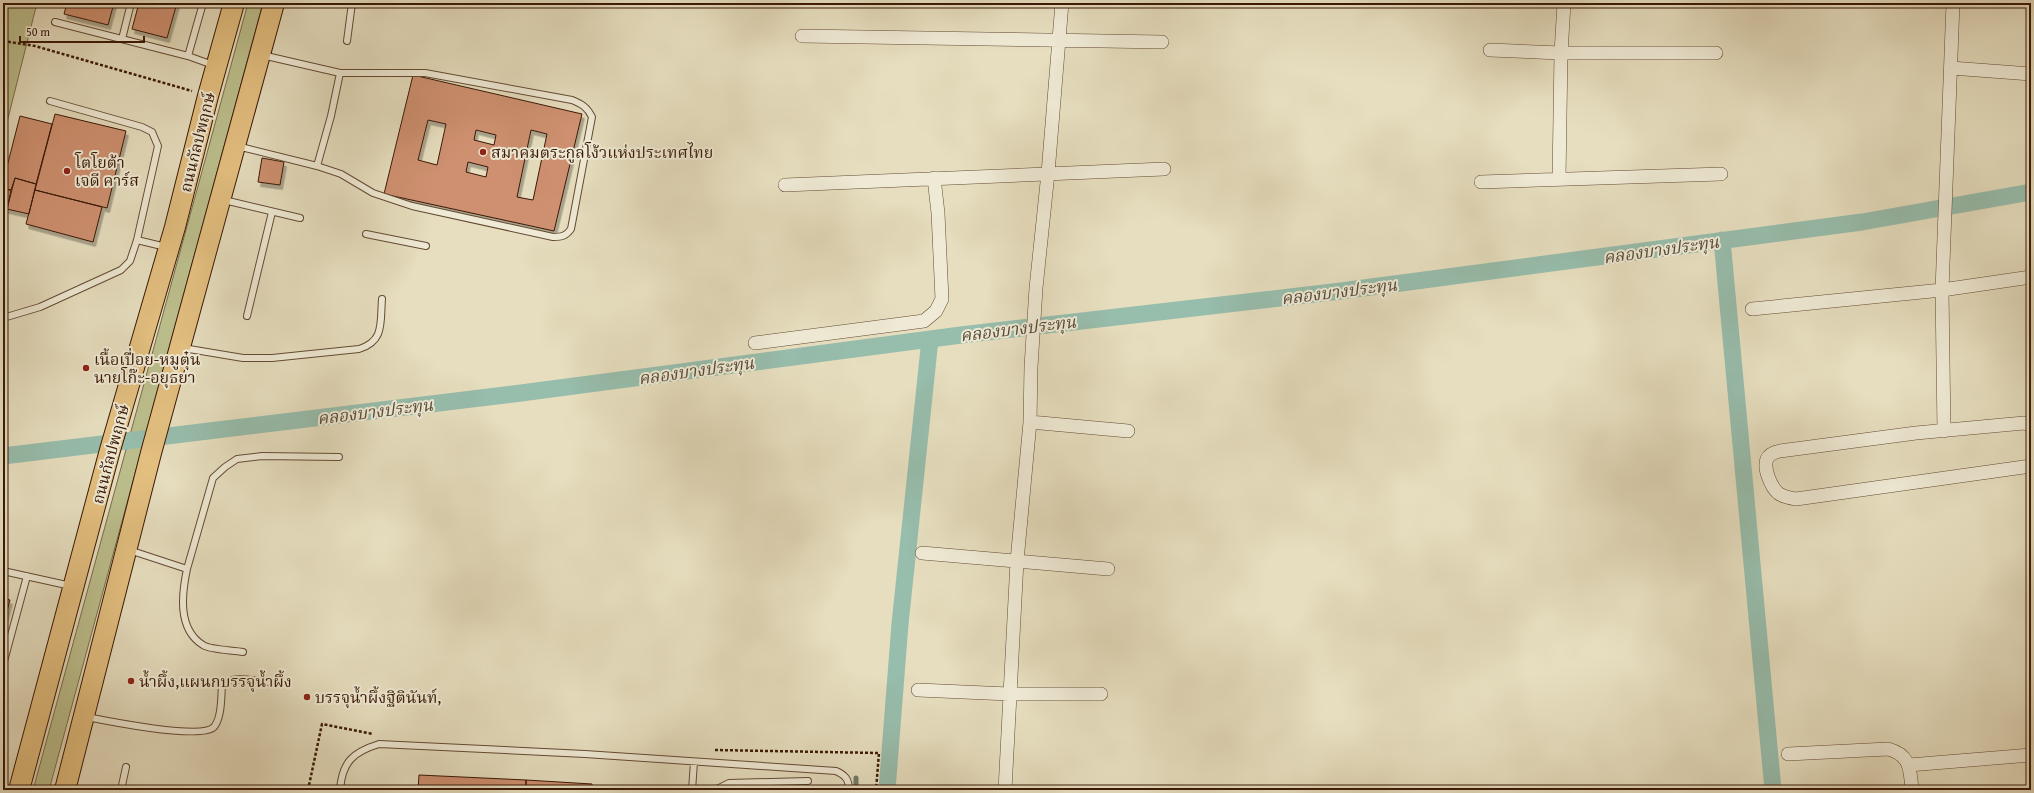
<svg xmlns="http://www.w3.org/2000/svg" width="2034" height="793" font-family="'Gentium Book Plus','Noto Serif Thai',serif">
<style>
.green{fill:#bcbf8d;stroke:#7a6c4a}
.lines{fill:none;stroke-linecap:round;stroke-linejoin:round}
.stream{stroke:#717b6a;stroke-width:5}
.canal{stroke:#97bdac;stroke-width:17}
.building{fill:#ce906f;stroke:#391806;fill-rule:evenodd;filter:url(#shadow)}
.lane-casing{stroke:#644a34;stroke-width:8}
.street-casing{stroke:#644a34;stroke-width:14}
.primary-casing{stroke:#391806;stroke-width:22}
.path{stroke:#391806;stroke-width:2.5;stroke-dasharray:3 2;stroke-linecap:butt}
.lane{stroke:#efead5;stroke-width:6}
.street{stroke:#efead5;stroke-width:13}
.primary{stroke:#e3bf80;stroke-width:20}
.poi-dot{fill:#8f2418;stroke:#efead5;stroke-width:1.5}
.labels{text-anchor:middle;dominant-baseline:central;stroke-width:4;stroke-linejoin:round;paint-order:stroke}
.street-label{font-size:16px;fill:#391806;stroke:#efead5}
.poi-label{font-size:16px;fill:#391806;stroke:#efead5;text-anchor:start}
.water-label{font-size:17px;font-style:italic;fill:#554a38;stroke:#efead5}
</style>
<defs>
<filter id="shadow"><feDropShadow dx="2.5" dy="4.5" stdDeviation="0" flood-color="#0004"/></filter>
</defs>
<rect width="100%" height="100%" fill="#e6debf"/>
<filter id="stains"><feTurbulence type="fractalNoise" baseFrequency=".005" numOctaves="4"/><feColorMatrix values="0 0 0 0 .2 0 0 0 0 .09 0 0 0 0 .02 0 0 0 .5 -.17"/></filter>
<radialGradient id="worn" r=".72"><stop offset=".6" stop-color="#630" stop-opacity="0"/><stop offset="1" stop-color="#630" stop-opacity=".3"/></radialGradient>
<path class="green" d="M3 3H37L3 138Z
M248 3H263L49 790H33Z"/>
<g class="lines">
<path class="stream" d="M856 790V778"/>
<path class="canal" d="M1722 240 1773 790
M3 456 521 393 961 335 1341 291 1862 222 2031 192
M887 790 900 624 930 339"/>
</g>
<path class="building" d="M67 3H114L108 25 64 14Z
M139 3H177L167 38 132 29Z
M413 75 582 114 554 231 384 194ZM428 120 446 124 437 165 418 160ZM476 130 496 135 494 145 474 140ZM531 130 547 134 533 200 517 197ZM468 162 488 167 486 177 466 172Z
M55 114 126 131 107 208 35 190Z
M20 116 52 124 36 184 15 178 11 190 3 189V182Z
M262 158 284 162 280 185 258 182Z
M15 178 36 184 29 214 7 209Z
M3 189 11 190 7 209 3 208Z
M35 190 102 207 93 242 26 224Z
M3 598 10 600 4 622H3Z
M419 775 526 780V790H418Z
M526 780 592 784V790H526Z"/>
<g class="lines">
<defs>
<path id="lane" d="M55 22 188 56 203 3
M122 39 131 3
M347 41 352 3
M262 55 340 73 331 116 317 166 341 174 373 193 412 206 553 237C562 237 566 236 571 229L592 117C587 107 582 104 572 100L425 73H340
M188 56 213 65
M50 101 142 127 152 132 158 146 137 240 166 247
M237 146 317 166
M224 200 300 218
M366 234 426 246
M247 316 272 212
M3 318 40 307 121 270 130 261 137 240
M183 348 243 358H272L359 349C385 341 380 322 382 299
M129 550 187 569C182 593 177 629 203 645 210 650 233 650 243 652
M187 569 213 478 225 467 237 459 262 456 339 457
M3 571 71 586
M3 665 27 576
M87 717C107 721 202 740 214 727 222 717 221 697 222 685 233 675 255 681 269 682
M121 790 126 767
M340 790C342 762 353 752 379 744L585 754 836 771C845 775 849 779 849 790
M692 790 694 762
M715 790 729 783 808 781"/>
<path id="street" d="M802 36 1162 42
M1490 50 1561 53H1716
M1951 68 2031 74
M1559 179 1561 53 1564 3
M1481 182 1721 174
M785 185 1164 169
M1752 309 1942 290 2031 277
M755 343 924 321 936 311 942 299 938 213 934 178
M1030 422 1128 431
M2031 425 2024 423 1916 433 1780 451C1775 452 1769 454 1767 459 1763 468 1771 487 1778 493 1783 497 1790 498 1796 499L2031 466
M1944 431 1942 290 1953 3
M922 553 1108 569
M918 690 1009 694H1101
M1788 754 1888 749C1911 755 1910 770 1912 790
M1909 765 2031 755
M1005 790 1017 561 1030 422 1031 367 1036 288 1048 173 1062 3"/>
<path id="primary" d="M19 790 110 450 175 227 208 96 234 3
M65 790 151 453 274 3"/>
</defs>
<use href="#lane" class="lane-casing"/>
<use href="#street" class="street-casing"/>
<use href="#primary" class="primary-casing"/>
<path class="path" d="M3 41 35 46 192 91
M715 750 879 753 876 790
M308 790 322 724 373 734"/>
<use href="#lane" class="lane"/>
<use href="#street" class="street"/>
<use href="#primary" class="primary"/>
</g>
<g class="poi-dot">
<circle cx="483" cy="152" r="4"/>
<circle cx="67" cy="171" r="4"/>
<circle cx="86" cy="368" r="4"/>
<circle cx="131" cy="681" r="4"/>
<circle cx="307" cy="697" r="4"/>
</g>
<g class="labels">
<g class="street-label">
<text transform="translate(197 142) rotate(-76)">ถนนกัลปพฤกษ์</text>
<text transform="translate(110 454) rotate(-75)">ถนนกัลปพฤกษ์</text>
</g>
<g class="poi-label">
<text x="491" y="152">สมาคมตระกูลโง้วแห่งประเทศไทย</text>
<text x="75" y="162">โตโยต้า<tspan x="75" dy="18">เจดี คาร์ส</tspan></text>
<text x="94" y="359">เนื้อเปื่อย-หมูตุ๋น<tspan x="94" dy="18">นายโก๊ะ-อยุธยา</tspan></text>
<text x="139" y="681">น้ำผึ้ง,แผนกบรรจุน้ำผึ้ง</text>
<text x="315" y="697">บรรจุน้ำผึ้งฐิตินันท์,</text>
</g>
<g class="water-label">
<text transform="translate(1661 249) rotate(-8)">คลองบางประทุน</text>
<text transform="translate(1339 291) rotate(-7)">คลองบางประทุน</text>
<text transform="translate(1018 328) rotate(-7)">คลองบางประทุน</text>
<text transform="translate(696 370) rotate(-8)">คลองบางประทุน</text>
<text transform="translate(375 411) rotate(-7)">คลองบางประทุน</text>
</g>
</g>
<rect width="2034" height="793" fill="none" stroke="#e6debf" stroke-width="16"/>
<rect x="4" y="4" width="2026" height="785" fill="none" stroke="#391806" stroke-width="2"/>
<rect x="8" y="8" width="2018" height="777" fill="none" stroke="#391806"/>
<path d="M20 36v6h124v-6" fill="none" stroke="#391806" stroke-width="2"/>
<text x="26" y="36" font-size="12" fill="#391806" stroke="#efead5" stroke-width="3" paint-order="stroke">50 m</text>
<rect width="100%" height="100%" filter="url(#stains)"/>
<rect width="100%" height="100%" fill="url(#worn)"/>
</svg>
